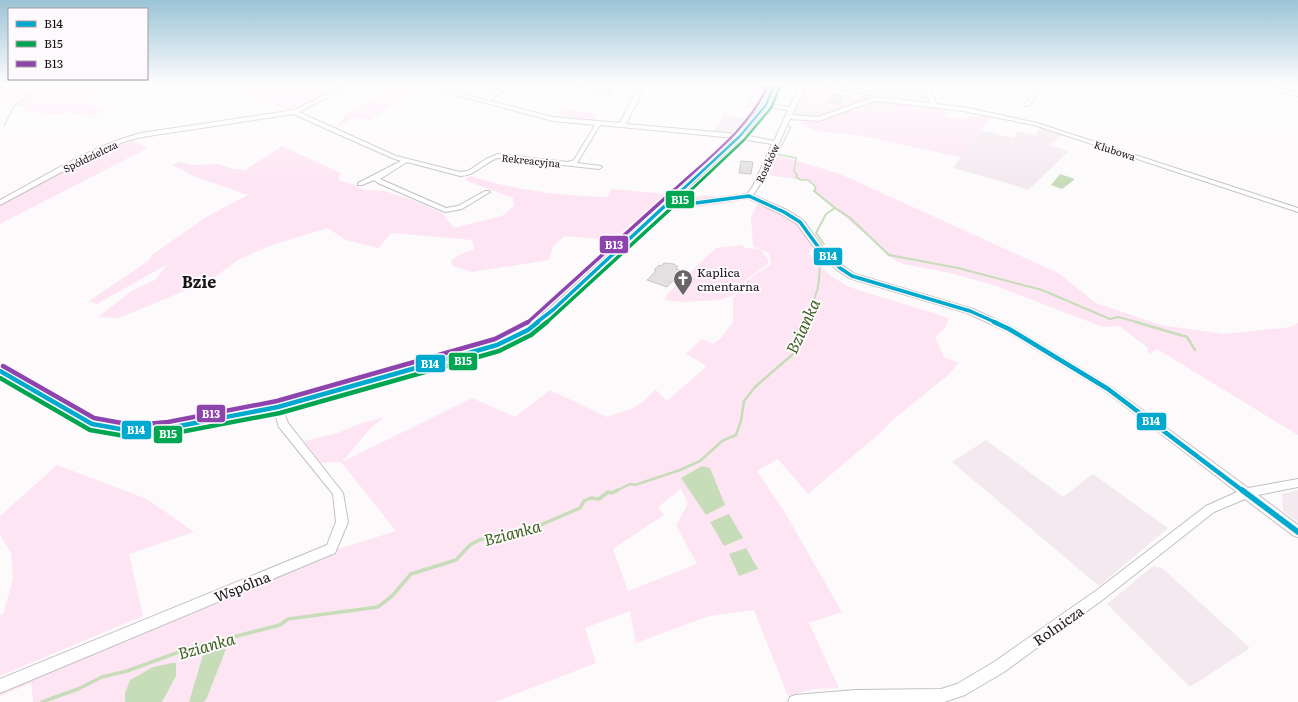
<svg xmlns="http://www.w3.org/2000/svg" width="1298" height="702" font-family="Literata,serif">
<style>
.built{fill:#f3e9ef}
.green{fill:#fde5f3;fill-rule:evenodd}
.water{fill:#c7ddba}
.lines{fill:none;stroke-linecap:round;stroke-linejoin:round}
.stream-far3{stroke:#c7ddba;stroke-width:1.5}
.stream-far2{stroke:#c7ddba;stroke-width:2}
.stream-far1{stroke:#c7ddba;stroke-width:2.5}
.stream{stroke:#c7ddba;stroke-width:3.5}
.building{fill:#e2e0e1;stroke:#c8c6c7}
.minor-casing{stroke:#c3c0c2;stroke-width:2}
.minor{fill:#fffeff;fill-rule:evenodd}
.bus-1-far3-casing{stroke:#fef9fc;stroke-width:4.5}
.bus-1-far2-casing{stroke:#fef9fc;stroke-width:6}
.bus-1-far1-casing{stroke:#fef9fc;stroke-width:8}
.bus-1-casing{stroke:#fef9fc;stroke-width:8}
.bus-2-far2-casing{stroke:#fef9fc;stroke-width:4.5}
.bus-2-far1-casing{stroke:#fef9fc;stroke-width:6}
.bus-2-casing{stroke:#fef9fc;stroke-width:8}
.bus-3-far2-casing{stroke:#fef9fc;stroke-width:4.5}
.bus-3-far1-casing{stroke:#fef9fc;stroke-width:6}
.bus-3-casing{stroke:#fef9fc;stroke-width:8}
.bus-1-far3{stroke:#00a9ce;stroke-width:2.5}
.bus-1-far2{stroke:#00a9ce;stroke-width:3.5}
.bus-1-far1{stroke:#00a9ce;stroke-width:4.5}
.bus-1{stroke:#00a9ce;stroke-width:5.5}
.bus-2-far2{stroke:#00a651;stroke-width:2.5}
.bus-2-far1{stroke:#00a651;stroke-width:3.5}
.bus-2{stroke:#00a651;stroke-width:4.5}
.bus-3-far2{stroke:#8e44ad;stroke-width:2.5}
.bus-3-far1{stroke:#8e44ad;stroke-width:3.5}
.bus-3{stroke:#8e44ad;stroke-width:4.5}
.labels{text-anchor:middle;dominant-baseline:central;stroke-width:4;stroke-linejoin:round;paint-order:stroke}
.far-street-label{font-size:10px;fill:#181517;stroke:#fef9fc}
.poi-label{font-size:12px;fill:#181517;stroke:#fef9fc;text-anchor:start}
.near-street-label{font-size:14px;fill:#181517;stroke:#fef9fc}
.district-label{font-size:16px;font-weight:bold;fill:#181517;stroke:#fef9fc}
.near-water-label{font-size:16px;font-style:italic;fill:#39611d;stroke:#fef9fc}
.line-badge{stroke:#fef9fc;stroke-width:1.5}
.badge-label{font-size:11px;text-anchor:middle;font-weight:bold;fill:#fff}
</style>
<rect width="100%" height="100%" fill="#fdfafc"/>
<path class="built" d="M806 85H816L883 97 819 117 798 116 794 111Z
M876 85H923L929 102H910L871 93Z
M877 100 895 102 887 115 856 108Z
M722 114 746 118 733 132H712L721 121Z
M1040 128 1062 135 1050 145 1069 151 1028 190 1008 183 953 168 981 130 1013 138 1018 131 1035 135Z
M986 440 1063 497 1093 474 1168 528 1099 586 952 462Z
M1298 490V522L1283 511 1282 494Z
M1153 566 1162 568 1250 648 1190 687 1107 604Z"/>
<path class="green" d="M35 85H88L85 87 103 92 82 103 109 109 91 117 69 112 59 115 23 111 27 107 0 103V87L27 90Z
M222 85H243L253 89 262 85H342L307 103 288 110Z
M728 85H767L766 92 759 97 753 109 746 108 751 90 726 88Z
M806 85H816L853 92 851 96 804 91Z
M407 86 417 89 370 120 355 117 336 128 347 113 387 89 396 91Z
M802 93 819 95 820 99 826 100V102L842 104 843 103H848L849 100 858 103 821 117 826 104 800 102Z
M895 102 947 110 945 117 966 120 967 118 974 116H991L961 157C925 150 890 141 855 135 832 131 820 136 799 122L826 119 856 108 887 115Z
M566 109 597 114 592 121 573 119 557 113Z
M129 138 148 148 0 224V205Z
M282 146 341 173 338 180 355 185 363 190 385 191 412 200 442 213 454 228 502 216 514 206 513 198 465 180 470 176C515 190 561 196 608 197L612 189 665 194 613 240 565 236 553 246 549 260 472 272 453 266 451 261 459 255 474 249 472 240 391 233 379 248 345 240 328 228 269 246 238 260 211 280 119 318 98 317 133 290 155 280 168 264 97 304 89 301 148 261 153 254 208 216 248 195 196 177 172 165 180 162 195 165 218 164 234 169 245 170Z
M778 155 840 174 1058 273 1096 303 1161 325 1223 334 1291 327 1298 323V435L1157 349 1149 354 1147 347 1119 326 1103 327 993 285 950 273 903 264 887 256 879 246 814 191 815 186 809 181 769 175Z
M708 195 735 202 673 211 688 197Z
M758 203 798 224 813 246 809 254 831 276 849 287 949 318 945 328 935 337 944 357 959 363 948 375 894 419 879 434 808 494 778 459 757 471 784 511 842 612 809 623 839 688 814 689 788 696 754 610 709 616 636 643 630 611 585 628 596 663 495 702H33L31 683 0 696V687L338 549 396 531 341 462 321 463 304 441 338 433 359 424 384 417 370 429 342 462 472 398 515 417 550 390 607 417C629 409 640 409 655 389L667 401 707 366 686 354 702 339 713 344 721 338 733 322V298L748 280 771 264 769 253 760 249 768 259V264L746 280 733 296 719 300 682 302 665 300 668 293 716 248 741 245 745 248 758 249 753 246 751 217ZM681 489 688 504 676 525 697 564 628 591 613 549 664 515 658 507Z
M57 465 147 499 194 532 129 554 143 616 0 676V615L3 614 13 579 11 553 0 535V516Z"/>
<path class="water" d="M1060 174 1075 179 1062 189 1051 185Z
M702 466 710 468 725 505 706 515 681 478Z
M729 514 743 538 724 546 710 522Z
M746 548 758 569 739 576 729 554Z
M224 644 226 649 206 700 203 702H189L205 648Z
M172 663H176V676L162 702H125V693L130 680 153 667Z"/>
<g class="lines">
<path class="stream-far3" d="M763 95 764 85
M4 126 14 106 47 85
M789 126 791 127 777 154 796 158 794 171 797 175 796 177 801 180H808L816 187 814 191"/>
<path class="stream-far2" d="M815 190 814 191 835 208 826 214 816 233 824 244
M835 208 849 217 889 255 958 268 1042 290 1110 319 1118 317 1140 323
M802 323C819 293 820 287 820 252"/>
<path class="stream-far1" d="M1136 322 1187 337 1195 350
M616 491 630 484 635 485 680 470 700 461 722 441 736 435 741 421 744 401 755 387 793 354 795 335 802 322"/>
<path class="stream" d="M42 702 78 689 102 677 127 671 190 648 280 625 288 619 378 607 392 596 411 574 456 560 470 545 479 540 536 527 580 508 584 501 591 498 599 499 608 492 612 493 618 490"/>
</g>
<path class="building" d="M832 94 843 96 840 104 828 102Z
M741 161 753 162 751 174 739 173Z
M664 263 674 264 678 267 676 269 682 271 667 287 647 280 656 271 654 270 659 265 661 266Z"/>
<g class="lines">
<defs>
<path id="minor" d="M343 85H350L299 112 396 156 460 172 468 171 486 159 498 154 568 162 574 160 595 125 553 121 419 85H428L485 100 504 85H510L490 101 553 117 620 123 636 92 639 90 642 92 626 124 738 134 763 105 771 85H777L769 104 790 107 800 85H806L792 115 818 117 868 99 878 97 930 103 924 85H930L936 104 963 107 1037 123 1298 208V212L1034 125 963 111 878 101 871 102 819 121 790 119 759 186 753 195 787 210 803 220 822 246 843 266 855 274 973 309 1012 327 1111 387 1248 488 1298 479V487L1258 495 1298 525V537L1294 536 1245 499 1214 512 1105 598 1004 672 965 695 944 702H788L790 697 795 695 856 690 941 689 957 684 994 662 1097 590 1206 506 1237 492 1105 391 1006 331 967 313 849 278 837 270 816 250 797 224 781 214 748 198 688 206 670 205 557 311 531 332 500 347 283 409 288 423 343 493 348 522 335 553 0 693V679L327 545 336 522 333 494 279 427 274 411 169 432 126 434 88 427 0 375V368L94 421 126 426H146L169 424 278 403 494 343 525 328 551 307 735 138 600 125 577 163 601 166 602 167 599 169 498 158C484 162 476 176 460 176L407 162 380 179 446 208 458 206 485 191H489L490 192 462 209 445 212 378 183 374 180 362 185H358V183L401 161 392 158 293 114 142 137 126 141 97 153 0 205V200C45 176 91 146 141 133L288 111 297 109ZM767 107 788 110 774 141 744 135ZM741 139 772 144 753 186 747 194 688 202 674 201Z
M572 85H583L612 92 609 94Z
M817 85H830L881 93 884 95 881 97Z
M1038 85H1044L1029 106H1025L1024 105Z
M1256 85H1266L1298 92V96Z"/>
</defs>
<use href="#minor" class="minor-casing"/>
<use href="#minor" class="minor"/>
<defs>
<path id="bus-1-far3" d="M681 191 740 136 766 105 774 85"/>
<path id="bus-1-far2" d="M668 203 688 204 749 196 784 212 800 222 819 248 840 268 852 276 970 311 997 323
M536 323 554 309 682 190"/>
<path id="bus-1-far1" d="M994 322 1009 329 1108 389 1243 491
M0 371 92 424 126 430H146L169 428 278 407 497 345 528 330 538 322"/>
<path id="bus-1" d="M1242 490 1298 532"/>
<path id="bus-2-far2" d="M690 191 744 140 771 108 780 87"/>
<path id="bus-2-far1" d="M546 323 691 190"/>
<path id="bus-2" d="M0 378 90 430 125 436H147L170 434 280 413 499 351 531 335 547 322"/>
<path id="bus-3-far2" d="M673 191C707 159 750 128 768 85"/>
<path id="bus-3-far1" d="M527 323 674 190"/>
<path id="bus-3" d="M3 366 94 418 127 424H146L168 422 277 401 495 339 528 322"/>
</defs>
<use href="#bus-1-far3" class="bus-1-far3-casing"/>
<use href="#bus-1-far2" class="bus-1-far2-casing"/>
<use href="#bus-1-far1" class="bus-1-far1-casing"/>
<use href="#bus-1" class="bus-1-casing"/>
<use href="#bus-2-far2" class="bus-2-far2-casing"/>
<use href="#bus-2-far1" class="bus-2-far1-casing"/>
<use href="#bus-2" class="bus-2-casing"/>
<use href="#bus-3-far2" class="bus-3-far2-casing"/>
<use href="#bus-3-far1" class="bus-3-far1-casing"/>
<use href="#bus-3" class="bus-3-casing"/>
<use href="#bus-1-far3" class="bus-1-far3"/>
<use href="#bus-1-far2" class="bus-1-far2"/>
<use href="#bus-1-far1" class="bus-1-far1"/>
<use href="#bus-1" class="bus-1"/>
<use href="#bus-2-far2" class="bus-2-far2"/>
<use href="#bus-2-far1" class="bus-2-far1"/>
<use href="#bus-2" class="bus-2"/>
<use href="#bus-3-far2" class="bus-3-far2"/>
<use href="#bus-3-far1" class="bus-3-far1"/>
<use href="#bus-3" class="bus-3"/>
</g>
<linearGradient id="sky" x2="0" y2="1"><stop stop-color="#9bc4d6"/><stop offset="0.46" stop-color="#fefdfe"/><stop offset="1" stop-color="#fefdfe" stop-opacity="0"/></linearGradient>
<rect width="1298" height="183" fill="url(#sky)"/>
<defs>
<symbol id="church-pin" viewBox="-11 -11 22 30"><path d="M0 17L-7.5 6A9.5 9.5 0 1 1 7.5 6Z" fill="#686567" stroke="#fef9fc"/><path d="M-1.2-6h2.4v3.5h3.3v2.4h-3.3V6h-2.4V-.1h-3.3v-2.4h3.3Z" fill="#fff"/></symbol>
</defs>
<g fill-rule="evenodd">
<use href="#church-pin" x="672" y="268" width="22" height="30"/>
</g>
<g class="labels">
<g class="far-street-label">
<text transform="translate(1115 150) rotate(18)">Klubowa</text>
<text transform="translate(90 156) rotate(-26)">Spółdzielcza</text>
<text transform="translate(531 160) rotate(6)">Rekreacyjna</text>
<text transform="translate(767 163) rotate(-65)">Rostków</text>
</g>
<g class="poi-label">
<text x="697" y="272">Kaplica<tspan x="697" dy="14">cmentarna</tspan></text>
</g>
<g class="near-street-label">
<text transform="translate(242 586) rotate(-22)">Wspólna</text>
<text transform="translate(1058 625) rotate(-35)">Rolnicza</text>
</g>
<g class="district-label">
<text x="199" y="281">Bzie</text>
</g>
<g class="near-water-label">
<text transform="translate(802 326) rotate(-65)">Bzianka</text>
<text transform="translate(512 532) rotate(-15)">Bzianka</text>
<text transform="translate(206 645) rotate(-16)">Bzianka</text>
</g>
</g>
<g class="line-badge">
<rect x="665" y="190" width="30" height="19" rx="4" fill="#00a651"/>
<rect x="599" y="235" width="30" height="19" rx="4" fill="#8e44ad"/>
<rect x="813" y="247" width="30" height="19" rx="4" fill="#00a9ce"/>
<rect x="448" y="352" width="30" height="19" rx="4" fill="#00a651"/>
<rect x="415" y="354" width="31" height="19" rx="4" fill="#00a9ce"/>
<rect x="196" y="404" width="30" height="19" rx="4" fill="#8e44ad"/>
<rect x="1136" y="412" width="31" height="19" rx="4" fill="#00a9ce"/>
<rect x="121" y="420" width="31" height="20" rx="4" fill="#00a9ce"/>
<rect x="153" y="425" width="30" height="19" rx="4" fill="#00a651"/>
</g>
<g class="badge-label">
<text x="680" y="204">B15</text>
<text x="614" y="249">B13</text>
<text x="828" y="260">B14</text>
<text x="463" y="365">B15</text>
<text x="430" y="368">B14</text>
<text x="211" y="418">B13</text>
<text x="1151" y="425">B14</text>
<text x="136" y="434">B14</text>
<text x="168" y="438">B15</text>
</g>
<rect x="8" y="8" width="140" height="72" fill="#fef9fc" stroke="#a29ea0"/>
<rect x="16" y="21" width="20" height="6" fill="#00a9ce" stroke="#a29ea0"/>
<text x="44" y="28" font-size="12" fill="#181517">B14</text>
<rect x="16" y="41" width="20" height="6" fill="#00a651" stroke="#a29ea0"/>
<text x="44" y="48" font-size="12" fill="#181517">B15</text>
<rect x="16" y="61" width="20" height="6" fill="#8e44ad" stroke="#a29ea0"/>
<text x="44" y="68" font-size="12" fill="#181517">B13</text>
</svg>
